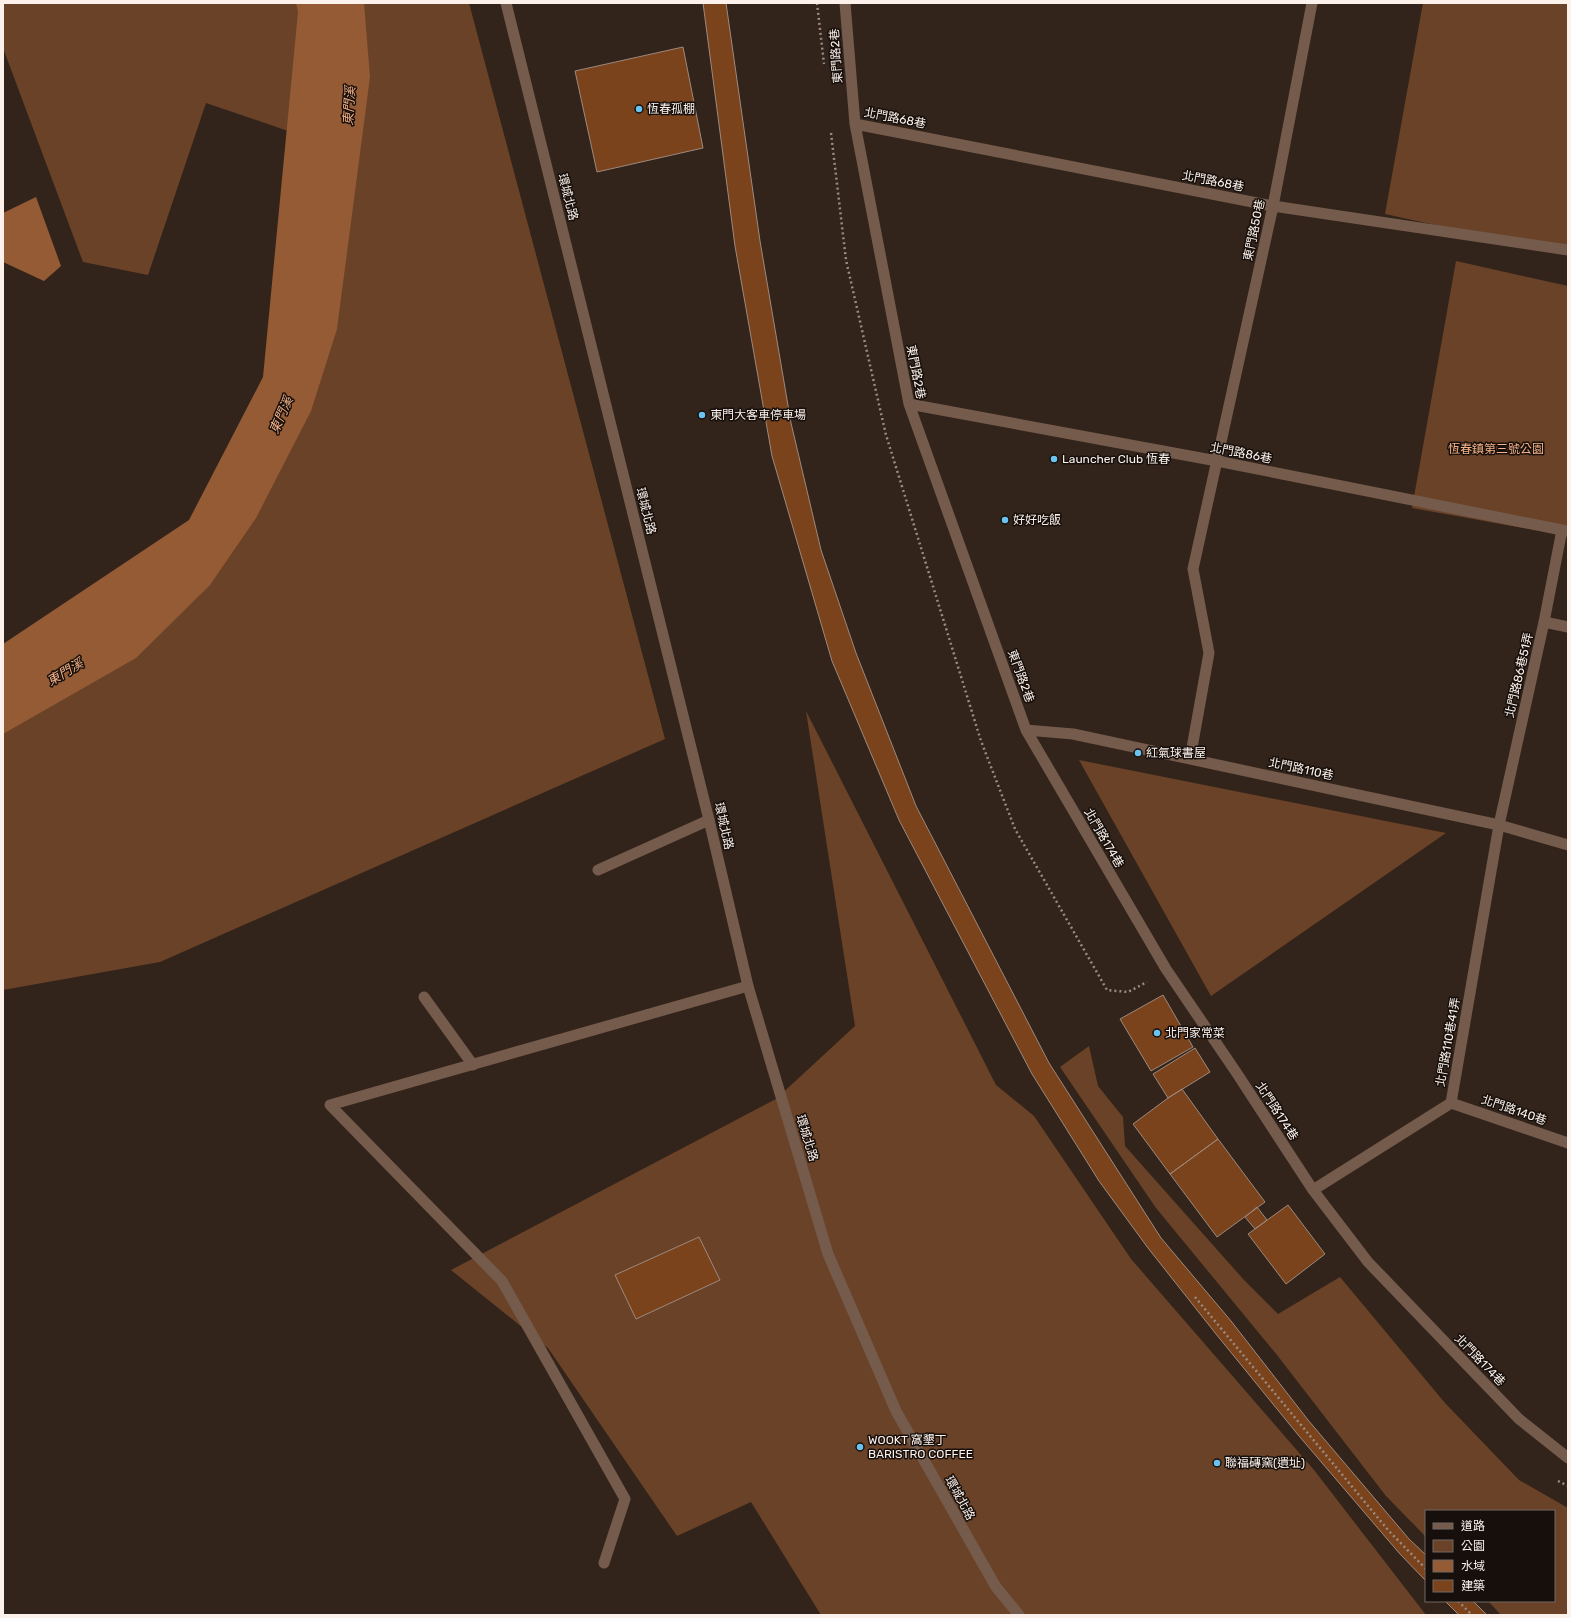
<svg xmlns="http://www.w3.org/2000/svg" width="1571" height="1618" font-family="Rubik,'Noto Sans TC',sans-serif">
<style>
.green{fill:#6a4228}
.water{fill:#945b35}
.building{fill:#7a431c;stroke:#9d897e}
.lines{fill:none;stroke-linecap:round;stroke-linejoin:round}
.path{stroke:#998c85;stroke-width:2.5;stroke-dasharray:2 3;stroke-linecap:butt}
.service{stroke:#755b4b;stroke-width:11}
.minor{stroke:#755b4b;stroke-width:11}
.poi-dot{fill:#6ac3f1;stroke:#160f0b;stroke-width:1.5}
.labels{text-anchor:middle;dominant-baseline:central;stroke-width:3;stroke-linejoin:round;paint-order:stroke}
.street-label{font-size:12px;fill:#fcf1eb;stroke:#160f0b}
.poi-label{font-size:12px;fill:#fcf1eb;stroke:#160f0b;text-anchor:start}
.park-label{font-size:12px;fill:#f7b389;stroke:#160f0b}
.water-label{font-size:13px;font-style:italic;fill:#f4b086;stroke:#160f0b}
</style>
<rect width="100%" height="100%" fill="#33241b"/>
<path class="green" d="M3 3H469L665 739 160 962 3 990V694L270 471 297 134 206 103 148 275 83 262 3 48Z
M1423 3H1568V254L1385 214Z
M1456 261 1568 286V536L1412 508Z
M806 711 996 1085 1034 1116 1131 1259 1314 1470 1426 1615H821L751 1502 677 1536 548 1348 451 1270 776 1099 855 1026Z
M1079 760 1446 833 1211 996Z
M1089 1046 1098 1086 1123 1117 1125 1146 1244 1280 1278 1314 1340 1277 1445 1403 1519 1480 1568 1508V1615H1501L1488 1601H1554V1511H1426V1537L1386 1496 1277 1355 1156 1208 1060 1067Z"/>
<path class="water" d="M296 3H364L370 77 337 329 311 411 256 518 210 585 136 658 3 734V644L189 520 263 377 298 12Z
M36 197 61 266 44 281 3 262V213Z"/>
<path class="building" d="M703 3H726L760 241 791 423 821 550 856 653 916 806 1049 1063 1161 1238 1231 1321 1308 1420 1409 1539 1426 1555V1581L1400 1554 1299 1436 1216 1334 1148 1248 1099 1181 1032 1074 899 820 832 661 772 456 735 246Z
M683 47 703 148 597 172 575 71Z
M1163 995 1193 1047 1151 1071 1120 1019Z
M1195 1048 1210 1072 1168 1098 1153 1074Z
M1182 1089 1218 1139 1170 1174 1133 1124 1168 1098Z
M1218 1139 1265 1202 1217 1237 1170 1174Z
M1288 1205 1325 1254 1286 1284 1248 1234Z
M1257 1207 1267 1220 1255 1229 1245 1217Z
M699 1237 720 1280 636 1319 615 1275Z
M1445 1601H1473L1487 1615H1459Z"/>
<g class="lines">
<path class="path" d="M817 3 824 64
M831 133 846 260 886 435 981 741 1015 829 1107 990 1128 992 1147 982
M1195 1297 1388 1530 1426 1569
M1558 1481 1568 1486
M1458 1601 1472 1615"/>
<path class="service" d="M598 870 709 820
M424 997 473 1065
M604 1563 625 1499 502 1281 330 1105 748 986"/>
<path class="minor" d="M506 3 709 820 748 986 828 1254 896 1411 996 1587 1019 1615
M845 3 855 124 909 404 1026 730 1166 969 1236 1072 1313 1190 1368 1262 1519 1419 1568 1458
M855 124 1273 206 1568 250
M909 404 1217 461 1567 531
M1544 622 1568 627
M1026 730 1073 734 1499 825 1568 845
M1190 759 1209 653 1193 569 1273 206 1312 3
M1451 1103 1568 1143
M1313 1190 1451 1103 1499 825 1544 622 1562 530"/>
</g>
<g class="poi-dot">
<circle cx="639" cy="109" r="4"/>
<circle cx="702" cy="415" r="4"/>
<circle cx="1054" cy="459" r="4"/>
<circle cx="1005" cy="520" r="4"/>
<circle cx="1138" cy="753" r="4"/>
<circle cx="1157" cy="1033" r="4"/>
<circle cx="860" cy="1447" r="4"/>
<circle cx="1217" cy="1463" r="4"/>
</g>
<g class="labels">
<g class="street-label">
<text transform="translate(836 56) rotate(-94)">東門路2巷</text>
<text transform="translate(895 118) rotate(11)">北門路68巷</text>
<text transform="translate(1213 181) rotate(11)">北門路68巷</text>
<text transform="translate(568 197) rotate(76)">環城北路</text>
<text transform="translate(1254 230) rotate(-78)">東門路50巷</text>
<text transform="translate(916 372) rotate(79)">東門路2巷</text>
<text transform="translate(1241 453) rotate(11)">北門路86巷</text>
<text transform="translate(646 511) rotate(76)">環城北路</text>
<text transform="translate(1519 675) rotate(-77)">北門路86巷51弄</text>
<text transform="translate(1021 676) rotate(70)">東門路2巷</text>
<text transform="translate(1301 769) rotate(12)">北門路110巷</text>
<text transform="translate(724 826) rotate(77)">環城北路</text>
<text transform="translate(1104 838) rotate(60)">北門路174巷</text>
<text transform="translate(1448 1042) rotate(-80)">北門路110巷41弄</text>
<text transform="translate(1514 1110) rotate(19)">北門路140巷</text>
<text transform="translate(1277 1111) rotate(57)">北門路174巷</text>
<text transform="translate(807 1138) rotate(73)">環城北路</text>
<text transform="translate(1480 1360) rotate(46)">北門路174巷</text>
<text transform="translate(960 1498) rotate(61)">環城北路</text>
</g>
<g class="poi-label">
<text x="647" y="109">恆春孤棚</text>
<text x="710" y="415">東門大客車停車場</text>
<text x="1062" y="459">Launcher Club 恆春</text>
<text x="1013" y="520">好好吃飯</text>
<text x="1146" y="753">紅氣球書屋</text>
<text x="1165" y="1033">北門家常菜</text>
<text x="868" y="1440">WOOKT 窩墾丁<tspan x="868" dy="14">BARISTRO COFFEE</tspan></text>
<text x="1225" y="1463">聯福磚窯(遺址)</text>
</g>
<g class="park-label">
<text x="1496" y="449">恆春鎮第三號公園</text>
</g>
<g class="water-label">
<text transform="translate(349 106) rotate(-86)">東門溪</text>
<text transform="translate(281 415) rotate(-66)">東門溪</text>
<text transform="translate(65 672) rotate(-31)">東門溪</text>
</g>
</g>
<rect width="1571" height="1618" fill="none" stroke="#fcf1eb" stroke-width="8"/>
<rect x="1425" y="1510" width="130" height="92" fill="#160f0b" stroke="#726965"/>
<rect x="1433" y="1523" width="20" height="6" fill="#755b4b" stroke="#726965"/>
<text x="1461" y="1530" font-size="12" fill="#fcf1eb">道路</text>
<rect x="1433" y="1540" width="20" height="12" fill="#6a4228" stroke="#726965"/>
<text x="1461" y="1550" font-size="12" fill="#fcf1eb">公園</text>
<rect x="1433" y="1560" width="20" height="12" fill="#945b35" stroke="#726965"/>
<text x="1461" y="1570" font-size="12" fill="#fcf1eb">水域</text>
<rect x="1433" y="1580" width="20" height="12" fill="#7a431c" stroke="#726965"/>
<text x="1461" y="1590" font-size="12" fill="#fcf1eb">建築</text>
</svg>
